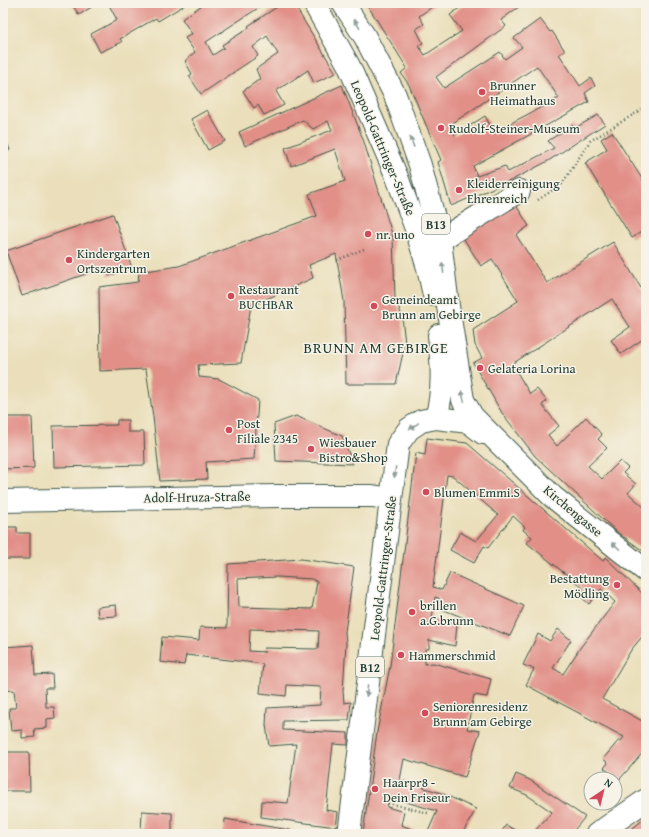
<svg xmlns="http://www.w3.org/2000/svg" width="649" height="837" font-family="'Gentium Book Plus',serif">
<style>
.building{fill:#e18f87;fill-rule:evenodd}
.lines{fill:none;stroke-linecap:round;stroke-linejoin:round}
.minor-casing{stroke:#3d5548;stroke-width:24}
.major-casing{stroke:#3d5548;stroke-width:24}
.path{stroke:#3d5548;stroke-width:2.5;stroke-dasharray:1 3;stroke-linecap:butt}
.minor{stroke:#fff;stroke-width:22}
.major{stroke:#fff;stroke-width:22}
.oneway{fill:#8f9e9a}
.poi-dot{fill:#d1495b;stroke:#f7f3e8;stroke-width:1.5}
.labels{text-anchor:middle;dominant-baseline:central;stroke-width:3;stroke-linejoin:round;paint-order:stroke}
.shield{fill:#f7f3e8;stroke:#60746a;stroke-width:1}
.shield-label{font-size:12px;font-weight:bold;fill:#1f3d34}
.poi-label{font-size:13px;fill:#1f3d34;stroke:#f7f3e8;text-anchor:start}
.street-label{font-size:13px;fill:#1f3d34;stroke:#f7f3e8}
.quarter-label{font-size:15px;letter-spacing:1px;fill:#1f3d34;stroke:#f7f3e8}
</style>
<rect width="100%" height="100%" fill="#f7f3e8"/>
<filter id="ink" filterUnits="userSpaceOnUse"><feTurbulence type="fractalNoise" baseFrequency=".025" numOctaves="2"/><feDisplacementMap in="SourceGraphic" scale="8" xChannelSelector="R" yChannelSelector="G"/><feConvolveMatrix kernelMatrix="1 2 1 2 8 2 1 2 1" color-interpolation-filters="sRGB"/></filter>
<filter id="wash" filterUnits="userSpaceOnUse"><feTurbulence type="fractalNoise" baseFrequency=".012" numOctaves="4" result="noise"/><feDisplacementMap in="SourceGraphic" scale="16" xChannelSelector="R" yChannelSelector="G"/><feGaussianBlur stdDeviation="0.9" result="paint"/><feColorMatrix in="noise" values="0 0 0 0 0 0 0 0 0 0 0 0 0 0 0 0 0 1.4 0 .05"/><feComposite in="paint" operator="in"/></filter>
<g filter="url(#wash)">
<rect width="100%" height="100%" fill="#eadfba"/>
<g id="blocks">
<path class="building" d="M71 3H98L79 15Z
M108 3H141L142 7 149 3H188L158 21 156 18 120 39 122 42 100 52 91 34 117 20Z
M205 3H266L206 42 213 55 224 48 222 45 249 28 248 26 283 3H293L336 73 314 83 308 70 276 91 284 105 264 115 258 105 254 108 243 91 260 79 256 69 278 54 267 36 253 47 258 56 201 94 189 76 192 74 185 61 195 52 185 38 192 34 182 19Z
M366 3H438L419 16 424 24 416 29 423 43 418 45 425 55 462 31 450 15 466 3H524L501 20 506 26 436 77 444 88 500 52 505 59 522 47 514 38 540 19 550 32 552 31 565 51 559 54 580 86 591 78 595 86 585 93 589 102 473 166 477 176 505 166 508 172 554 148 548 141 572 125 575 128 598 115 605 124 548 161 512 180 451 206 438 162 441 160 409 85 401 73 407 68ZM537 66 559 98 494 132 485 116 455 135 450 125Z
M342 85 363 139 393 237 395 298 402 316 405 344 396 384H346L344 301 336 254 309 265 313 278 251 306 241 363 198 365 199 377 219 379 258 400 254 459 206 462 207 479 160 481 153 417 146 369 100 371 99 287 138 282 139 272 179 266 317 216 309 194 345 181 335 149 291 166 285 148 332 130 328 121 313 129 303 120 245 146 239 132Z
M207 110 225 141 208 150 191 119Z
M612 132 646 185V229L632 238 585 163 607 149 601 139Z
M3 133 10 150 3 153Z
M514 202 529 226 516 235 547 283 613 242 644 293 646 292V337L621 354 611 340 630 327 612 299 512 364 530 394 537 389 547 401 542 405 559 426 548 435 557 446 586 417 602 435 598 439 607 448 588 466 602 479 620 461 628 468 623 473 636 484 628 493 646 509V553L617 532 535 456 502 413 473 363 482 358 475 345 473 330 518 301 492 259 481 266 462 236Z
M113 214 132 268 109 276 106 267 22 296 6 251Z
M296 416 342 436 353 464 276 461 274 424Z
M3 417H32L34 468 3 469Z
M117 420H128V432H144L145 465 54 467 53 426 117 425Z
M427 438 467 443 603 561 605 557 646 597V632L631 650 602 699 646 723V749L619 780 604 768 608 763 603 759 619 740 621 741 624 737 526 685 534 669 523 665 538 634 550 641 558 629 571 640 553 668 563 674 580 648 615 602 601 589 589 604 579 595 583 588 527 543 532 537 523 530 525 527 513 516 488 548 484 546 474 563 450 550 460 532 476 541 498 515 453 476 447 475 433 587 442 590 450 573 524 606 510 636 439 608V598L435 597 432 619 457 624 455 646 429 640V649H425V664L433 663 491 679 487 697 474 695 467 729 480 731 465 777 404 759 400 780 441 793 476 809 462 834H427L437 811 389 797 387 807 404 812 401 825 425 834H363L377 732 390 666 416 453 425 455Z
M3 527H17V533H30V559H3Z
M301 559 354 567 345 632 346 643 343 691 344 703 351 702 349 720 283 721V730L348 733V745L333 744 326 810 338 812 336 827 261 817 262 801 288 803 296 744 269 746 266 725 267 708 320 705 321 687 287 685 286 696 260 693 263 664 186 655 184 665 160 662 162 637 199 640 200 627 227 628 228 564ZM277 577 312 579 317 582 312 609 239 607 238 579ZM250 629 319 631 318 649 264 648 265 652 249 651Z
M116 605 117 616 98 617 97 607Z
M33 645 35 675 52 674 53 688H45L46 707H54L55 718 47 719V728L34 729 35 737 22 738V730L11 731 9 708H16L14 690 3 691V647Z
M3 752H29L30 791H5Z
M516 774 530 780 585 817 571 834H532L552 812 527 795 510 788Z
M142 811 172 813V834H141Z
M646 817V834H625L638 824Z
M225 819 307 833 306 834H224Z
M506 825 522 834H500Z"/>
</g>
</g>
<g filter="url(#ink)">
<use href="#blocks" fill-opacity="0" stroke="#3d5548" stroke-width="1"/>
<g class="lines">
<defs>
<path id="minor" d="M440 240 519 191
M3 501 277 496H372L391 499"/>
<path id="major" d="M314 3 349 66 397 177 416 229 428 268 434 295
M343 3 365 37 395 95 420 165 440 240 448 306 463 400 472 416 553 497 646 571
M436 418C444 391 442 363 439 335
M349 834 398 444 409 429 421 421 436 418 469 422 483 433
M597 834 646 800"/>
</defs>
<use href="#minor" class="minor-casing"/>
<use href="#major" class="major-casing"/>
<path class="path" d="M538 200 562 184 590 141 646 107
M337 260 364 249
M388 803 428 813"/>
<use href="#minor" class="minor"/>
<use href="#major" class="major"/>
</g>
<defs><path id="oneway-solid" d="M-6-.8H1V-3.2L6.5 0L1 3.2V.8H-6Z"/></defs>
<g class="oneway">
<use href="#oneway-solid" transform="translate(357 24) rotate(-123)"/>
<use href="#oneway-solid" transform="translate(412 142) rotate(-110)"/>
<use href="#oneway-solid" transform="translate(443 268) rotate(-97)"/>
<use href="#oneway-solid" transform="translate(463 396) rotate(-103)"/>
<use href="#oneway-solid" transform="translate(414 426) rotate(145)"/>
<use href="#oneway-solid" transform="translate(395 472) rotate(97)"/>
<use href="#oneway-solid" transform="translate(616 546) rotate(-141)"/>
<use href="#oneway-solid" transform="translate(367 691) rotate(97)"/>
</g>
</g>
<g class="poi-dot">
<circle cx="482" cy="92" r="4"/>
<circle cx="441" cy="128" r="4"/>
<circle cx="459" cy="190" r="4"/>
<circle cx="368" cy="234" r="4"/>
<circle cx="69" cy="260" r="4"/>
<circle cx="231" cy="296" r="4"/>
<circle cx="374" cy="306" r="4"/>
<circle cx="480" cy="368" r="4"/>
<circle cx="229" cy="430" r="4"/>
<circle cx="311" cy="449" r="4"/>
<circle cx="426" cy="492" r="4"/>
<circle cx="617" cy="585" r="4"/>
<circle cx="412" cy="612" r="4"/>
<circle cx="401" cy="655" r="4"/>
<circle cx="425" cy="713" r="4"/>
<circle cx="375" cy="789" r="4"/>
</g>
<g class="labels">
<g class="shield">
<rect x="422" y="214" width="28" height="20" rx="3"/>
<rect x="356" y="657" width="28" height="20" rx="3"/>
</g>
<g class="shield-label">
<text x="436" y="224">B13</text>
<text x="370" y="667">B12</text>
</g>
<g class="poi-label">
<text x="490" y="85">Brunner<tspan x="490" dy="15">Heimathaus</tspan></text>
<text x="449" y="128">Rudolf-Steiner-Museum</text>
<text x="467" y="183">Kleiderreinigung<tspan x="467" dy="15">Ehrenreich</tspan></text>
<text x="376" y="234">nr. uno</text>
<text x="77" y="253">Kindergarten<tspan x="77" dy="15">Ortszentrum</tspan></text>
<text x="239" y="289">Restaurant<tspan x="239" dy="15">BUCHBAR</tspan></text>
<text x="382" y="299">Gemeindeamt<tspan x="382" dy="15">Brunn am Gebirge</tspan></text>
<text x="488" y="368">Gelateria Lorina</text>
<text x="237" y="423">Post<tspan x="237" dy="15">Filiale 2345</tspan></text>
<text x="319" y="442">Wiesbauer<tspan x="319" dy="15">Bistro&amp;Shop</tspan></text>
<text x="434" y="492">Blumen Emmi.S</text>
<text x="609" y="578" text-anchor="end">Bestattung<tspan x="609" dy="15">Mödling</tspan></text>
<text x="420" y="605">brillen<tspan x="420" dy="15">a.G.brunn</tspan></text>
<text x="409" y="655">Hammerschmid</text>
<text x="433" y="706">Seniorenresidenz<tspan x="433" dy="15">Brunn am Gebirge</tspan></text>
<text x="383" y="782">Haarpr8 -<tspan x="383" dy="15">Dein Friseur</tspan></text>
</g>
<g class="street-label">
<text transform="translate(383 148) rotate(67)">Leopold-Gattringer-Straße</text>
<text transform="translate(197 497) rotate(-1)">Adolf-Hruza-Straße</text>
<text transform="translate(573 511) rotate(40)">Kirchengasse</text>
<text transform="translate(383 568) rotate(-83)">Leopold-Gattringer-Straße</text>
</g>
<g class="quarter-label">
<text x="376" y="347">BRUNN AM GEBIRGE</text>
</g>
</g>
<rect width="649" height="837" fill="none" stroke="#f7f3e8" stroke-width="16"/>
<g transform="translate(603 791) rotate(35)"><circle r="19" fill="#f7f3e8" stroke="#a1aaa0"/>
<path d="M0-3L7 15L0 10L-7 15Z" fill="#d1495b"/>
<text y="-6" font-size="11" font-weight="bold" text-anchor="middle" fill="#1f3d34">N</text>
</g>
</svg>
